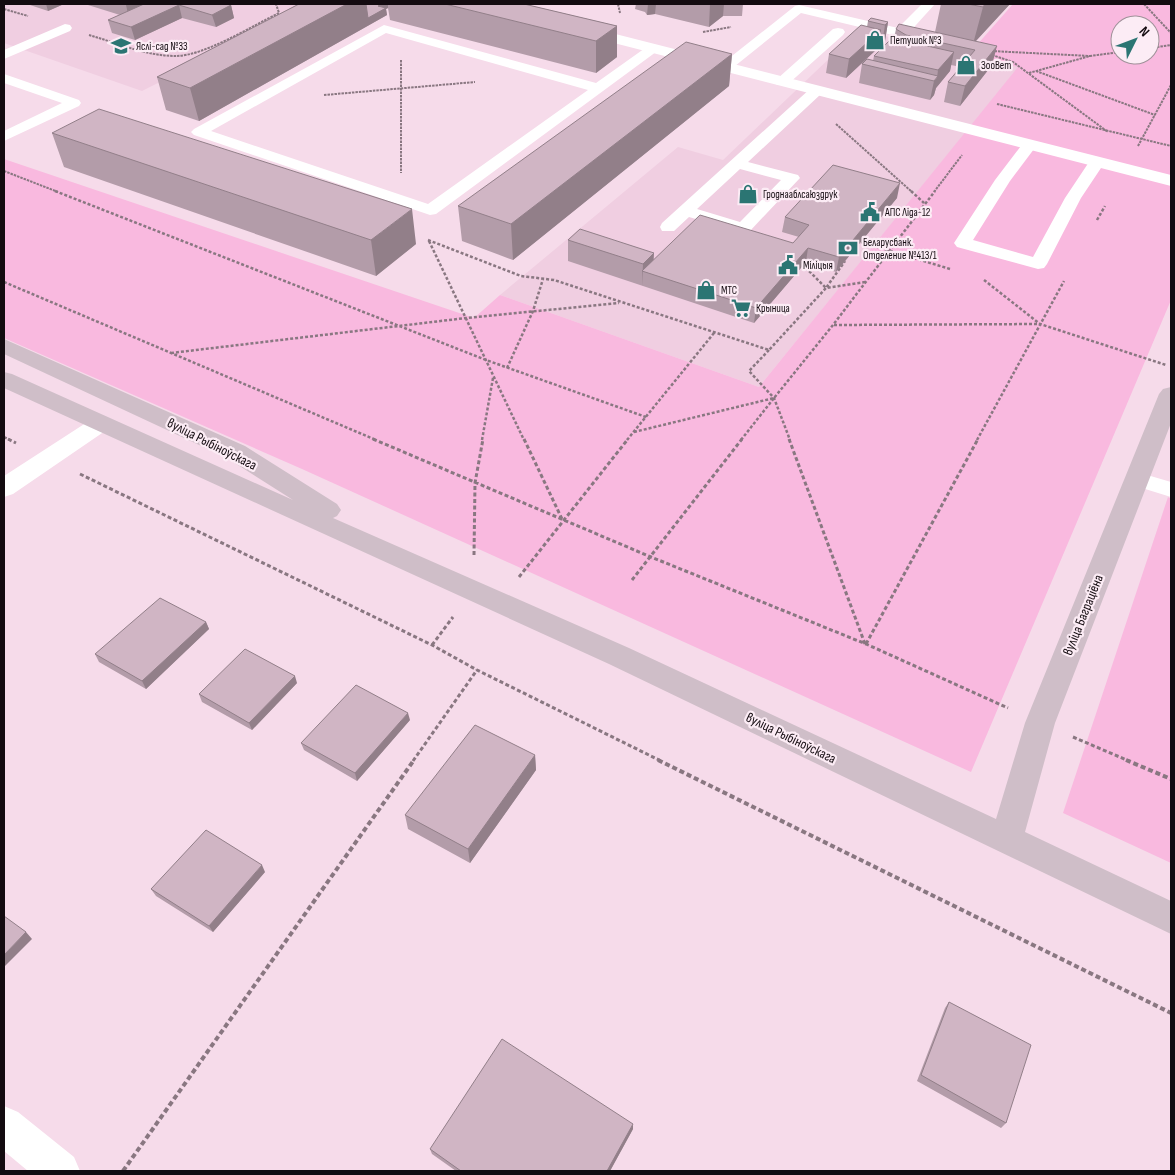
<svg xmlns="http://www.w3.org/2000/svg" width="1175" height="1175" font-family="'Sofia Sans Condensed',sans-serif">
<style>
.built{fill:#f0cee1}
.green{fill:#f9b9df;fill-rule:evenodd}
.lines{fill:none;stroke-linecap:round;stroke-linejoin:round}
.path-far3{stroke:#897781;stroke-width:2;stroke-dasharray:2.5 1;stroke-linecap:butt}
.path-far2{stroke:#897781;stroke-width:2.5;stroke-dasharray:3 2;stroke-linecap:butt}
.path-far1{stroke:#897781;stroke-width:3;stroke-dasharray:4 2.5;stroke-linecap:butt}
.path{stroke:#897781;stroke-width:4;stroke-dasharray:5 3;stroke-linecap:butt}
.lane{fill:#fff;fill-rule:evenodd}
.street{fill:#fff;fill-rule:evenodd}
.secondary{fill:#cfbec8;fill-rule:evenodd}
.wall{fill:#b39ca9}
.shaded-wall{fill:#927f89}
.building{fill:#d0b5c4;stroke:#927f89}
.labels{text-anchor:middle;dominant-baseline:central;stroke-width:4.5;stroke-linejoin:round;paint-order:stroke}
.far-poi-label{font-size:11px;fill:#130b10;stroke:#fcecf5;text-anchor:start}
.street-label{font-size:14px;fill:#130b10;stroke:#fcecf5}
</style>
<rect width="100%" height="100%" fill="#f6dbea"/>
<path class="built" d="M4 4H315L142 91 4 43Z
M859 30 1019 67 759 387 500 295 678 147 723 160Z"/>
<path class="green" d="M1013 4H1171V300L971 772 302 469 4 338V159L474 318 500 295 759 387 1018 67 968 55ZM1120 25H1150V55H1120Z
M1168 497 1171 499V863L1063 813Z"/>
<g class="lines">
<path class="path-far3" d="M618 4 620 13
M1144 4 1171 33
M4 9 28 16
M703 32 731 27
M89 35C117 43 146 56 176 56 204 56 252 26 279 13L276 4
M1150 48 1171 45
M991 51 1090 56
M992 55 1013 62 1108 132
M401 60V173
M1036 71 1155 115
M1029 73 1090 56 1120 52
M324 95 475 82
M997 104 1171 146
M836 124 912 192
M1138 146 1171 85
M4 171 58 192
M934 192 962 155"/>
<path class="path-far2" d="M55 191 486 360 646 417
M911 191 924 203
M1097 220 1105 206
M428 240 521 276 554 280 769 350 826 288 865 282
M429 241 524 440
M861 242 950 269
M802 264 826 288 845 261
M984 280 1040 324 1166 365
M4 282 376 440
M834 325 1040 324
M769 350 749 371 774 398 790 440
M171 353 466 318 619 303
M507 368 533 311 543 279
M634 432 774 398 833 325 935 191
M4 437 10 440
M482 440 493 378
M627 440 714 333
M741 440 774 398
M977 440 1064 281"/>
<path class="path-far1" d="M8 439 16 443
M373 439 651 557 866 644 1008 708
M524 439 562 519
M789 439 865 644
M80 474 432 645 477 670 661 761
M474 555 475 483 483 439
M519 577 628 439
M632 580 742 439
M866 644 978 439
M432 645 453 617
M1073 737 1129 761
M413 761 477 670"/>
<path class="path" d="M658 760 1171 1013
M1126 760 1171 779
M123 1171 414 760"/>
<path class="lane" d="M922 4H935L906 36 901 37 801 13 730 70H720L718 67 795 6 799 5 898 28Z
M65 24 70 25 72 28 70 31 4 59V50Z
M384 25 596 83 648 46H658L660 49 436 214 430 215 194 135 191 132 194 129ZM386 33 588 90 428 204 211 131Z
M838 28 843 29 845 32 843 35 787 85H777L775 82 777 79 833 29Z
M4 74 79 100 81 103 79 106 4 141V131L62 103 4 83Z
M816 87 821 88 823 91 821 94 748 162 798 175 800 178 749 232 743 233 689 217 674 231H662L660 227 662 223 811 88ZM740 169 781 180 740 222 697 209Z
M1029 140 1034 142 1037 145 1010 181 973 240 1033 257 1065 198 1091 159H1103L1105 162 1081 198 1047 264 1044 268 1038 269 957 247 954 243 995 180 1024 142Z
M1137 472 1171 482V497L1129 484 1126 479 1129 474Z"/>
<path class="street" d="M580 25 1171 175V186L575 33 572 30 575 27Z
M100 416 108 419 112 424 108 429 13 494 4 497V476L92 419Z
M4 1106 18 1112 74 1157 80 1171H28L4 1151Z"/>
<path class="secondary" d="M4 339 245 446 337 504 341 510 337 516 333 518 629 648 996 819 1025 723 1159 394 1163 389 1171 387V423L1055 723 1025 832 1171 901V934L609 664 4 388V372L12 374 293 500 227 458 4 354Z"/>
</g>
<path class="wall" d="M27 4H64L48 11Z
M88 4H226L231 5 234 18 216 27 182 18 135 40 112 33 108 20 120 15 88 5Z
M299 4H524L617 26V57L596 73 390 20 388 8 386 9 387 15 199 121 166 110 157 77Z
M636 4H743L742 16H723L709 27 655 14 647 15 645 12 635 9Z
M941 4H1010L976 41 992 65 960 106 944 102 948 82 961 67 951 65 950 71 936 88 934 95 930 100 859 83 862 64 873 61 874 56 894 38 896 29 935 32Z
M868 21 888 22 885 41 882 44 878 43 877 49 846 78 826 73 829 54 867 27Z
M732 54 729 86 513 260 462 241 458 206Z
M52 133 416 244 376 276 64 167Z
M897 198 836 272 806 262 754 323 568 261V240L654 260 793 243 799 237 782 232 785 217Z
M206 622 209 629 146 689 99 662 95 654Z
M297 683 252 730 202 702 199 694Z
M410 720 357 781 304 750 301 743Z
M535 755 536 770 470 863 408 829 405 815Z
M265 872 213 932 156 896 151 889Z
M949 1002 1006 1123 1001 1128 917 1081 945 1008Z
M633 1129 610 1171H456L432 1154 430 1149Z"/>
<path class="shaded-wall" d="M46 4H64L48 11Z
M128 4H144L129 18 126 5Z
M347 4H366L378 6 383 4H388V8L386 9 387 15 199 121 190 88Z
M648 4H656L655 14 647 15Z
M710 4H724L723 16 709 27Z
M985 4H1010L973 44 983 7Z
M179 5 182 18 135 40 131 27Z
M231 5 234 18 216 27 212 15Z
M888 22 885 41 882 44 885 25Z
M617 26V57L596 73V41Z
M881 30 877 49 846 78 849 59Z
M997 46 992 65 960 106 965 86Z
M954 52 950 71 936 88 934 95 930 100 934 81 937 78 938 70Z
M732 54 729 86 513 260 511 224Z
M900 183 897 198 836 272 839 257Z
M412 209 416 244 376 276 371 240Z
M808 248 806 262 754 323 756 308Z
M654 253 653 274 642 271V286L643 264Z
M206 622 209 629 146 689 142 681Z
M295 676 297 683 252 730 249 723Z
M408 713 410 720 357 781 355 773Z
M535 755 536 770 470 863 468 849Z
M262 865 265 872 213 932 209 926Z
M26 932 32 939 4 967V955Z
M633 1124V1129L610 1171H607Z"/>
<path class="building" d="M144 4H226L231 5 212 15 179 5 131 27 108 20Z
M299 4H347L190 88 157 77Z
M366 4H383L378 6 386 8 368 18Z
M445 4H524L617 26 596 41Z
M968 4H985L983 7Z
M871 18 888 22 885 25 868 21Z
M899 24 997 46 965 86 948 82 975 50 906 35 896 29Z
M861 25 881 30 849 59 829 54Z
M892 38 954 52 938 70 874 56Z
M686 42 732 54 511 224 458 206Z
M867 59 938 76 934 81 862 64Z
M99 109 412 209 371 240 52 133Z
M833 165 900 183 839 257 808 248 756 308 642 271 700 215 793 243 809 225 785 217Z
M580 229 654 253 643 264 568 240Z
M160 598 206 622 142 681 95 654Z
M245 649 295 676 249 723 199 694Z
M356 685 408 713 355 773 301 743Z
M475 725 535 755 468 849 405 815Z
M206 830 262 865 209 926 151 889Z
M4 916 26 932 4 955Z
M949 1002 1031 1045 1006 1123 921 1075Z
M502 1039 633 1124 607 1171H461L430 1149Z"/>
<defs>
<symbol id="shop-bare" viewBox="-9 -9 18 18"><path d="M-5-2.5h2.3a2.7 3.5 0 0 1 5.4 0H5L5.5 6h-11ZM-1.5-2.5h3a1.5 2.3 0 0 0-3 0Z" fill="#2b7573" stroke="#fcecf5" stroke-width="2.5" paint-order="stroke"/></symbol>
<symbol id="school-bare" viewBox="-9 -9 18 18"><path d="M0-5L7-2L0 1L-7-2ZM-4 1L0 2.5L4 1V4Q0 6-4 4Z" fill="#2b7573" stroke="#fcecf5" stroke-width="2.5" paint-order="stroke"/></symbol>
<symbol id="civic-bare" viewBox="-9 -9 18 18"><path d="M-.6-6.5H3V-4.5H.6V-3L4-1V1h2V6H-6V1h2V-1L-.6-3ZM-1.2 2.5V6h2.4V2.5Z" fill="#2b7573" stroke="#fcecf5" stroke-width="2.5" paint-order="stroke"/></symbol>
<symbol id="bank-bare" viewBox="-9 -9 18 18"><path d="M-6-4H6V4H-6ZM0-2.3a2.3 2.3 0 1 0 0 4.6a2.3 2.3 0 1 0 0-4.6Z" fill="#2b7573" stroke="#fcecf5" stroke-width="2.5" paint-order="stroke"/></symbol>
<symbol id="supermarket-bare" viewBox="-9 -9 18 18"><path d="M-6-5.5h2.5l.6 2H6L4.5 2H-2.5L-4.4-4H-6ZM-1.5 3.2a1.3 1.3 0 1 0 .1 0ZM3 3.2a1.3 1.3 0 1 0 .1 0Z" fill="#2b7573" stroke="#fcecf5" stroke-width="2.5" paint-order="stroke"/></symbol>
</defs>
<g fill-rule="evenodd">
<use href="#shop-bare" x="861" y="26" width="28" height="28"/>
<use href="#school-bare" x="107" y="32" width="28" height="28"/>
<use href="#shop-bare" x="952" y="51" width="28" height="28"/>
<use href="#shop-bare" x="734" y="180" width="28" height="28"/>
<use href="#civic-bare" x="856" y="198" width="28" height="28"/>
<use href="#bank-bare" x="834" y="234" width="28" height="28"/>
<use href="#civic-bare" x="774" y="251" width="28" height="28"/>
<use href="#shop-bare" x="692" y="276" width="28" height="28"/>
<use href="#supermarket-bare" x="727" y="294" width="28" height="28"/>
</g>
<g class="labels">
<g class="far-poi-label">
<text x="890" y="40">Петушок №3</text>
<text x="136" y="46">Яслі-сад №33</text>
<text x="981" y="65">ЗооВет</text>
<text x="763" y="194">Гроднааблсаюздрук</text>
<text x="885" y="212">АПС Ліда-12</text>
<text x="863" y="242">Беларусбанк.<tspan x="863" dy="13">Отделение №413/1</tspan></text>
<text x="803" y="265">Міліцыя</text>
<text x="721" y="290">МТС</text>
<text x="756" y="308">Крыница</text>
</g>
<g class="street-label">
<text transform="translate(212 444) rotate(27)">вуліца Рыбіноўскага</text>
<text transform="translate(1083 615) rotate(-68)">вуліца Баграціёна</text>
<text transform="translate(791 738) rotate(26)">вуліца Рыбіноўскага</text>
</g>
</g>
<rect width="1175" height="1175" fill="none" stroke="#130b10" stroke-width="10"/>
<g transform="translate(1135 40) rotate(48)"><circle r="24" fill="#fcecf5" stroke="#9f9299"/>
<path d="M0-4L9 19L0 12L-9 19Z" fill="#2b7573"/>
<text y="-8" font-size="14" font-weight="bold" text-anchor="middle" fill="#130b10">N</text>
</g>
</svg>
